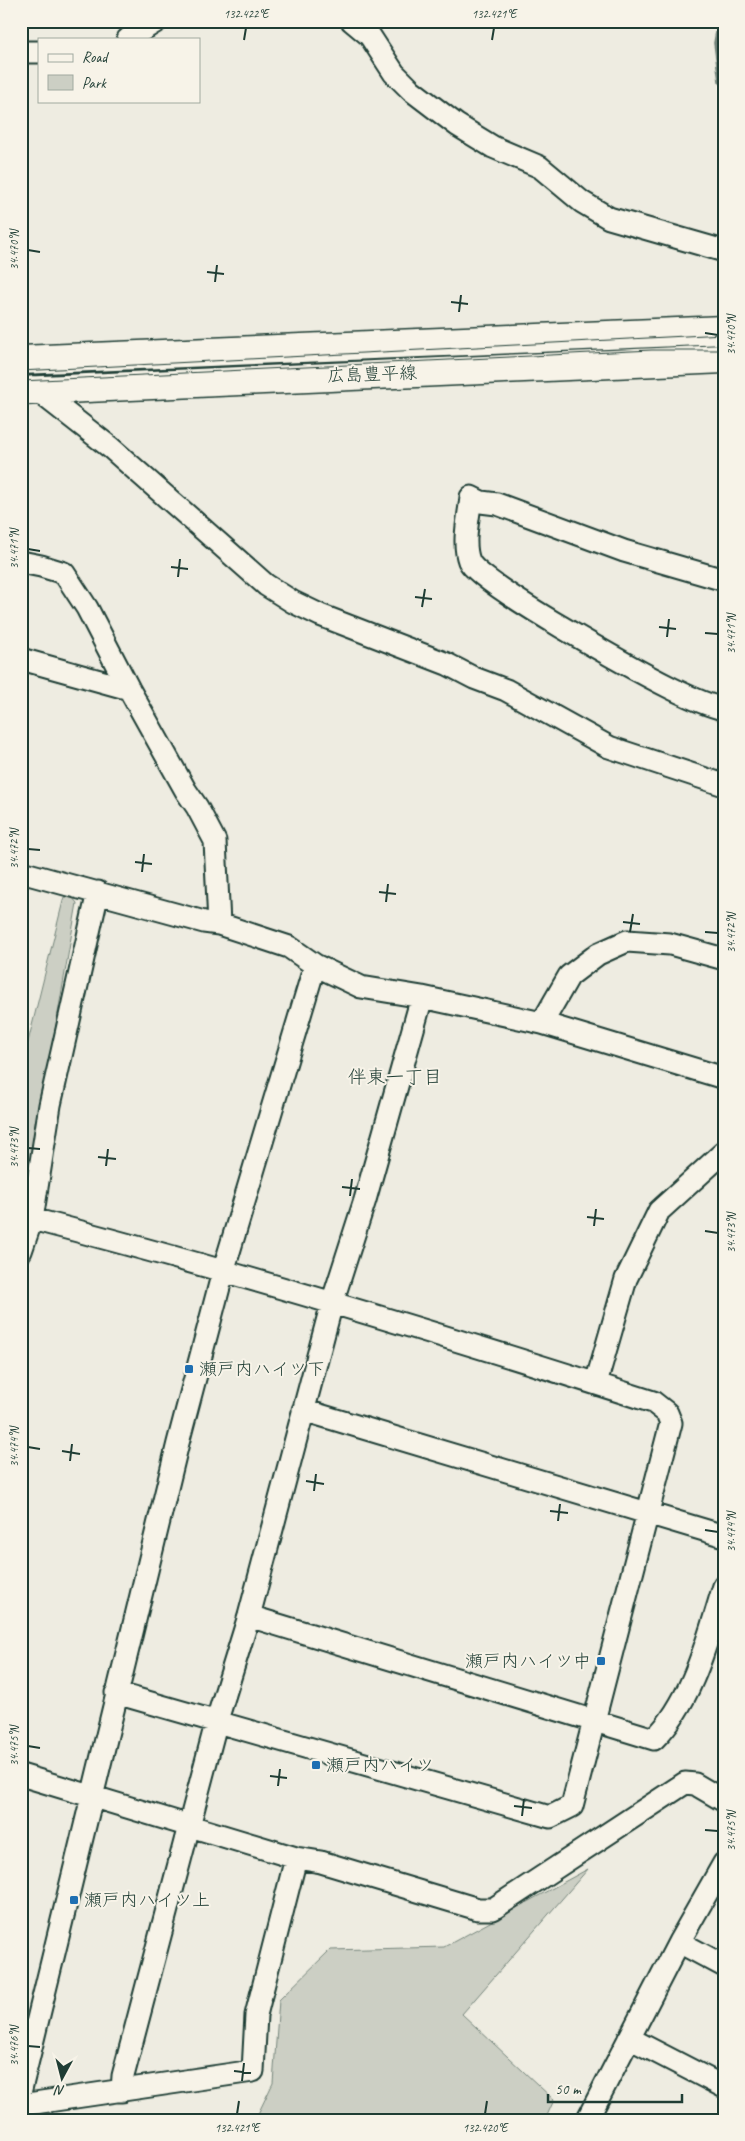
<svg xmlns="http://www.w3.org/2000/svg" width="745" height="2141" font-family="Caveat,'Klee One',sans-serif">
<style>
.green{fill:#cccfc4;stroke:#76867c}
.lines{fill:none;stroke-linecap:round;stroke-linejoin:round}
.stream{stroke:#6c7e74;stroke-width:5.5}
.minor-casing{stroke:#1f3d34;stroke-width:25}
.primary-casing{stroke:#1f3d34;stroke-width:31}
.minor{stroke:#f7f3e8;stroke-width:21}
.primary{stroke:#f7f3e8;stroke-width:28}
.tram{stroke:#1f3d34;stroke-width:1}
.ticks{fill:none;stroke:#1f3d34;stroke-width:2}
.poi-dot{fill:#1f6fb2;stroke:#f7f3e8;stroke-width:2}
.labels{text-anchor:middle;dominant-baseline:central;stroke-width:4;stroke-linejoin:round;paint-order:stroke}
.street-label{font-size:18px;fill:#1f3d34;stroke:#f7f3e8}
.poi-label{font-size:18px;fill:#1f3d34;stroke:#f7f3e8;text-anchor:start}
.neighbourhood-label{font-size:19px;fill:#1f3d34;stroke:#f7f3e8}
.neatline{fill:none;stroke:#1f3d34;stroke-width:2}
.ticks-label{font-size:12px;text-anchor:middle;fill:#1f3d34}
</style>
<rect width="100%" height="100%" fill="#eeece1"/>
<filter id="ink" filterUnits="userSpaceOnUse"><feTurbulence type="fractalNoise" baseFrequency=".02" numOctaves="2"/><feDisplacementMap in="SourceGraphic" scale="10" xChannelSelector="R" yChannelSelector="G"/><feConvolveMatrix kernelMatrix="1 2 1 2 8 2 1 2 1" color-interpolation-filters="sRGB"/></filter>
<g filter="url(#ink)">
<path class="green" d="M64 897H72L77 903 21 1227V1070Z
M588 1869 462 2014 554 2100 545 2120H255L273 2083 279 2000 330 1950 444 1947Z"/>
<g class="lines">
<path class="stream" d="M720 21 716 43 721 81 724 84"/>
<defs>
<path id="minor" d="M352 21 370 36 394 73 411 90 457 125 493 147 540 167 582 202 609 218 724 251
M128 39 157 21
M21 52H39
M33 387 111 448 266 585 293 602 320 615 447 664 474 678 506 690 609 747 724 785
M21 562 41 566 64 573 87 608 129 689 186 791 197 807 215 841 219 924
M724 580 624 551 497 504 481 502 471 497C469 517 462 542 469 561 477 583 641 673 671 688 687 696 706 705 724 709
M21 659 129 689
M21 872 204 922 219 924 289 947 315 965 361 987 422 997 542 1023 724 1078
M542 1023 569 976 598 954 627 941 670 944 724 959
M32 1219C241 1273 447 1336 653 1402L667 1413 671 1423 572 1806 550 1817 116 1693
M21 1251 32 1219 50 1105 98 892
M596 1383 626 1279 659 1211 724 1152
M303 1410 724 1536
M249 1616 654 1739C693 1701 708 1637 724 1586
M21 1775 296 1858 321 1862 478 1909H493L685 1783 695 1784 724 1801
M679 1942 724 1966
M629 2038 724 2087
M21 2089 178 1443 223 1272 315 965
M122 2091 123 2076 217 1720 249 1616 332 1303 365 1200 422 997
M21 2105 253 2071 256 2015 296 1858
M587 2120 679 1942 724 1863"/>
<path id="primary" d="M21 360 724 330
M21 391 724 359"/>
</defs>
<use href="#minor" class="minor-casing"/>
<use href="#primary" class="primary-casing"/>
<use href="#minor" class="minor"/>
<use href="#primary" class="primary"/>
<path class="tram" d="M21 371 724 334
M21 381 652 350H724"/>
</g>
</g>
<path class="ticks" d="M244 40 246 28M492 40 494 28M28 250 40 252M207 272 224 274M215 282 217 265M451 302 468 304M459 312 461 295M705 333 718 335M28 549 40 551M171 567 188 569M178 577 180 559M415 597 432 599M422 607 425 589M659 627 676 629M705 633 718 634M667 637 669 619M28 849 40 850M135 862 152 864M142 872 144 854M379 892 396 894M386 902 388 884M623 922 640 924M630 932 633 914M705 932 718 933M28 1148 40 1149M98 1157 116 1159M106 1166 108 1149M342 1187 360 1189M350 1196 352 1179M587 1217 604 1219M594 1226 596 1209M705 1231 718 1233M28 1447 40 1449M62 1451 80 1454M70 1461 72 1444M306 1481 324 1484M314 1491 316 1474M550 1511 568 1513M558 1521 560 1504M705 1530 718 1532M28 1746 40 1748M270 1776 287 1778M278 1786 280 1769M514 1806 532 1808M522 1816 524 1799M705 1830 718 1831M28 2046 40 2047M234 2071 251 2073M242 2081 244 2063M237 2114 239 2101M485 2114 487 2101"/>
<g class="poi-dot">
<rect x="184" y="1364" width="10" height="10" rx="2.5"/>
<rect x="596" y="1656" width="10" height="10" rx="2.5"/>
<rect x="311" y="1760" width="10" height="10" rx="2.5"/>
<rect x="69" y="1895" width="10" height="10" rx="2.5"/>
</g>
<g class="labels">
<g class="street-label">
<text transform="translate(372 374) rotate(-2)">広島豊平線</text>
</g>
<g class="poi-label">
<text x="199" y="1369">瀬戸内ハイツ下</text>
<text x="591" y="1661" text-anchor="end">瀬戸内ハイツ中</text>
<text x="326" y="1765">瀬戸内ハイツ</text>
<text x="84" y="1900">瀬戸内ハイツ上</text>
</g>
<g class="neighbourhood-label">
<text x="395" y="1077">伴東一丁目</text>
</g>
</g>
<rect width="745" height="2141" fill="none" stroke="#f7f3e8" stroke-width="55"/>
<rect x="38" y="38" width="162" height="65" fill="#f7f3e8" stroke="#a1aaa0"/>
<rect x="48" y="54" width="25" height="8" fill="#f7f3e8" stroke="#a1aaa0"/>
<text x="82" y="62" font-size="15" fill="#1f3d34">Road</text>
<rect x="48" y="75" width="25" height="15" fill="#cccfc4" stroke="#a1aaa0"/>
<text x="82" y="88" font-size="15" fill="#1f3d34">Park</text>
<g transform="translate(62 2078) rotate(187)" stroke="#f7f3e8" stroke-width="4" paint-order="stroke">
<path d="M0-4L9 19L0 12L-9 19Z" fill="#1f3d34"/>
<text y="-8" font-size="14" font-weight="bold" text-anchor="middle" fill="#1f3d34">N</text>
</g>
<path d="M548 2094v8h134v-8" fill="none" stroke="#1f3d34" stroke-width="2.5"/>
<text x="555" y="2094" font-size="15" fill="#1f3d34" stroke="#f7f3e8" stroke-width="4" paint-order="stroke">50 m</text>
<rect x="28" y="28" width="690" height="2086" class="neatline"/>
<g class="ticks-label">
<text x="246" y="18">132.422°E</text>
<text x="494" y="18">132.421°E</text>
<text transform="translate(14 250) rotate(-90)" y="4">34.470°N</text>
<text transform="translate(731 335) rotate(-90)" y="4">34.470°N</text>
<text transform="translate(14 549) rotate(-90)" y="4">34.471°N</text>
<text transform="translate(731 634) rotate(-90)" y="4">34.471°N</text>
<text transform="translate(14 849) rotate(-90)" y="4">34.472°N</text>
<text transform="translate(731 933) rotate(-90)" y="4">34.472°N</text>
<text transform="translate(14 1148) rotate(-90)" y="4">34.473°N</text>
<text transform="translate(731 1233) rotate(-90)" y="4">34.473°N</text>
<text transform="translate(14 1447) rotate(-90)" y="4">34.474°N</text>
<text transform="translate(731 1532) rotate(-90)" y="4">34.474°N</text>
<text transform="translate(14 1746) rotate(-90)" y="4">34.475°N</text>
<text transform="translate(731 1831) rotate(-90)" y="4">34.475°N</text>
<text transform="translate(14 2046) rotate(-90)" y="4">34.476°N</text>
<text x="237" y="2132">132.421°E</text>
<text x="485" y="2132">132.420°E</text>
</g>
</svg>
